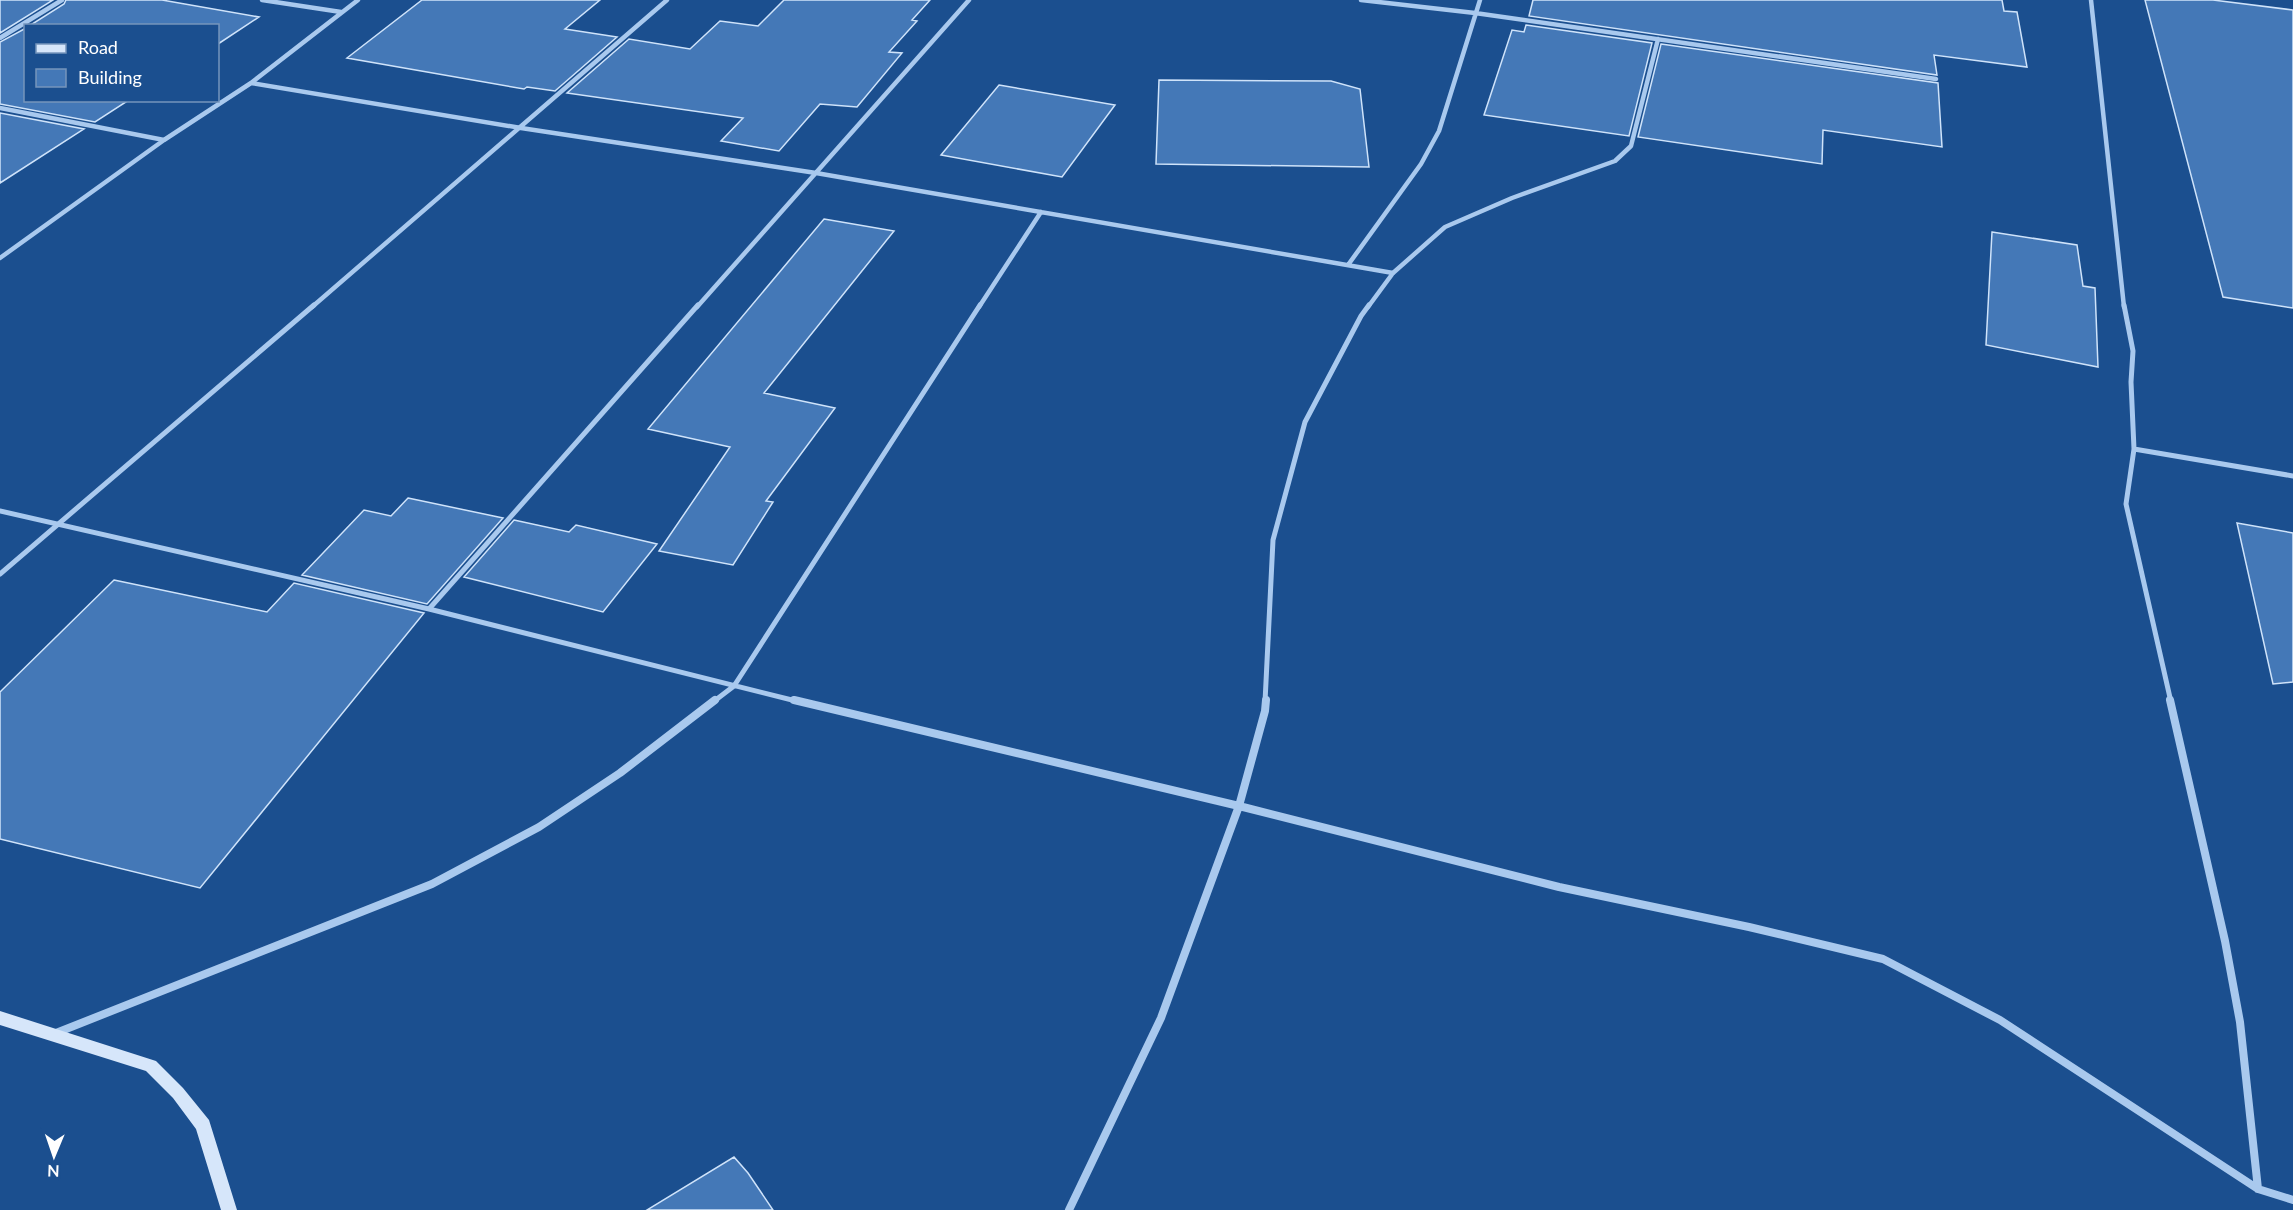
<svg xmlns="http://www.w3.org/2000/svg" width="2293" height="1210" font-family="Lato,sans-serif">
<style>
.building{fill:#4478b7;stroke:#cfe3fa;stroke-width:1.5}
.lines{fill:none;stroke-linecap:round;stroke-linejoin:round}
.minor-far2{stroke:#a9c9ee;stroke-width:4.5}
.minor-far1{stroke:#a9c9ee;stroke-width:5}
.minor{stroke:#a9c9ee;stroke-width:8}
.secondary{fill:#d6e6fa;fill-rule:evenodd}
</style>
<rect width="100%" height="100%" fill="#1b4f8f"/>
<path class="building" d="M0 0H53L0 33Z
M66 0H162L259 17 218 44V26H29L64 4Z
M422 0H600L565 29 617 37 555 91 527 87 524 89 347 58Z
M784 0H930L912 20 917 21 889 52 902 53 857 107 820 104 779 151 721 141 743 118 567 93 629 39 690 49 720 21 758 26Z
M1533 0H2002L2004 11 2017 12 2027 67 1934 55 1937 75 1529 16Z
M2145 0H2213L2293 10V308L2223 297Z
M1526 25 1652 43 1629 136 1484 115 1512 30 1524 32Z
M26 28V100H129L95 122 0 104V42Z
M1661 44 1938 83 1942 147 1823 130 1822 164 1638 137Z
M1159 80 1331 81 1360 89 1369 167 1156 164Z
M999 85 1115 105 1062 177 941 155Z
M0 113 84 129 0 183Z
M824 219 894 231 764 393 835 408 766 501 773 502 733 565 659 551 730 447 648 429Z
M1992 232 2077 245 2083 286 2095 288 2098 367 1986 345Z
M408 498 503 518 427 604 302 575 364 510 391 516Z
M514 520 569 532 576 525 657 544 603 612 464 577Z
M2237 523 2293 533V682L2273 684Z
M114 580 267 612 294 583 424 613 200 888 0 839V692Z
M734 1157 748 1173 773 1210H647Z"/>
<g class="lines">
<path class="minor-far2" d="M262 0 341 12
M1361 0 1475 13 1936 79
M2091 0 2124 307
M0 38 62 0
M251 83 521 128 816 173 1393 273
M0 108 164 140
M0 258 164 140 251 83 358 0
M1348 265 1421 164 1439 131 1480 0
M312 307 667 0
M697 307 969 0
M979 307 1041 212
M1368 307 1393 273 1445 227 1512 198 1615 161 1631 146 1658 39"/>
<path class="minor-far1" d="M2124 305 2133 351 2131 382 2134 449 2126 504 2171 702
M2134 449 2293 476
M0 511 429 609 800 702
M0 574 314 305
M429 609 698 305
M713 702 734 686 980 305
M1265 702 1273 540 1305 422 1361 316 1369 305"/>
<path class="minor" d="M794 700 1239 806 1559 887 1749 927 1883 959 2000 1020 2258 1189 2293 1200
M2170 700 2225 941 2240 1022 2258 1189
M56 1033 432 884 539 827 620 773 715 700
M1069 1210 1161 1018 1239 806 1265 711 1266 700"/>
<path class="secondary" d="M0 1011 156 1061 183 1088 209 1120 237 1210H221L196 1129 173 1098 146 1071 0 1025Z"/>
</g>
<rect x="24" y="24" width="195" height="78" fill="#1b4f8f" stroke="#7695bc" stroke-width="1.5"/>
<rect x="36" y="44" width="30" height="9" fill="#d6e6fa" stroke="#7695bc" stroke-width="1.5"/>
<text x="78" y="54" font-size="18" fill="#ffffff">Road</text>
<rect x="36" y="69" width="30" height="18" fill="#4478b7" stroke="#7695bc" stroke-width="1.5"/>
<text x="78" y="84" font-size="18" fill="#ffffff">Building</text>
<g transform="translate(54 1156) rotate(182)" stroke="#1b4f8f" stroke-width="4.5" paint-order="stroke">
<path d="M0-4.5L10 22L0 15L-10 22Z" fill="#ffffff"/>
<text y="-9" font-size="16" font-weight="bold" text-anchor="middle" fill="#ffffff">N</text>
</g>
</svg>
